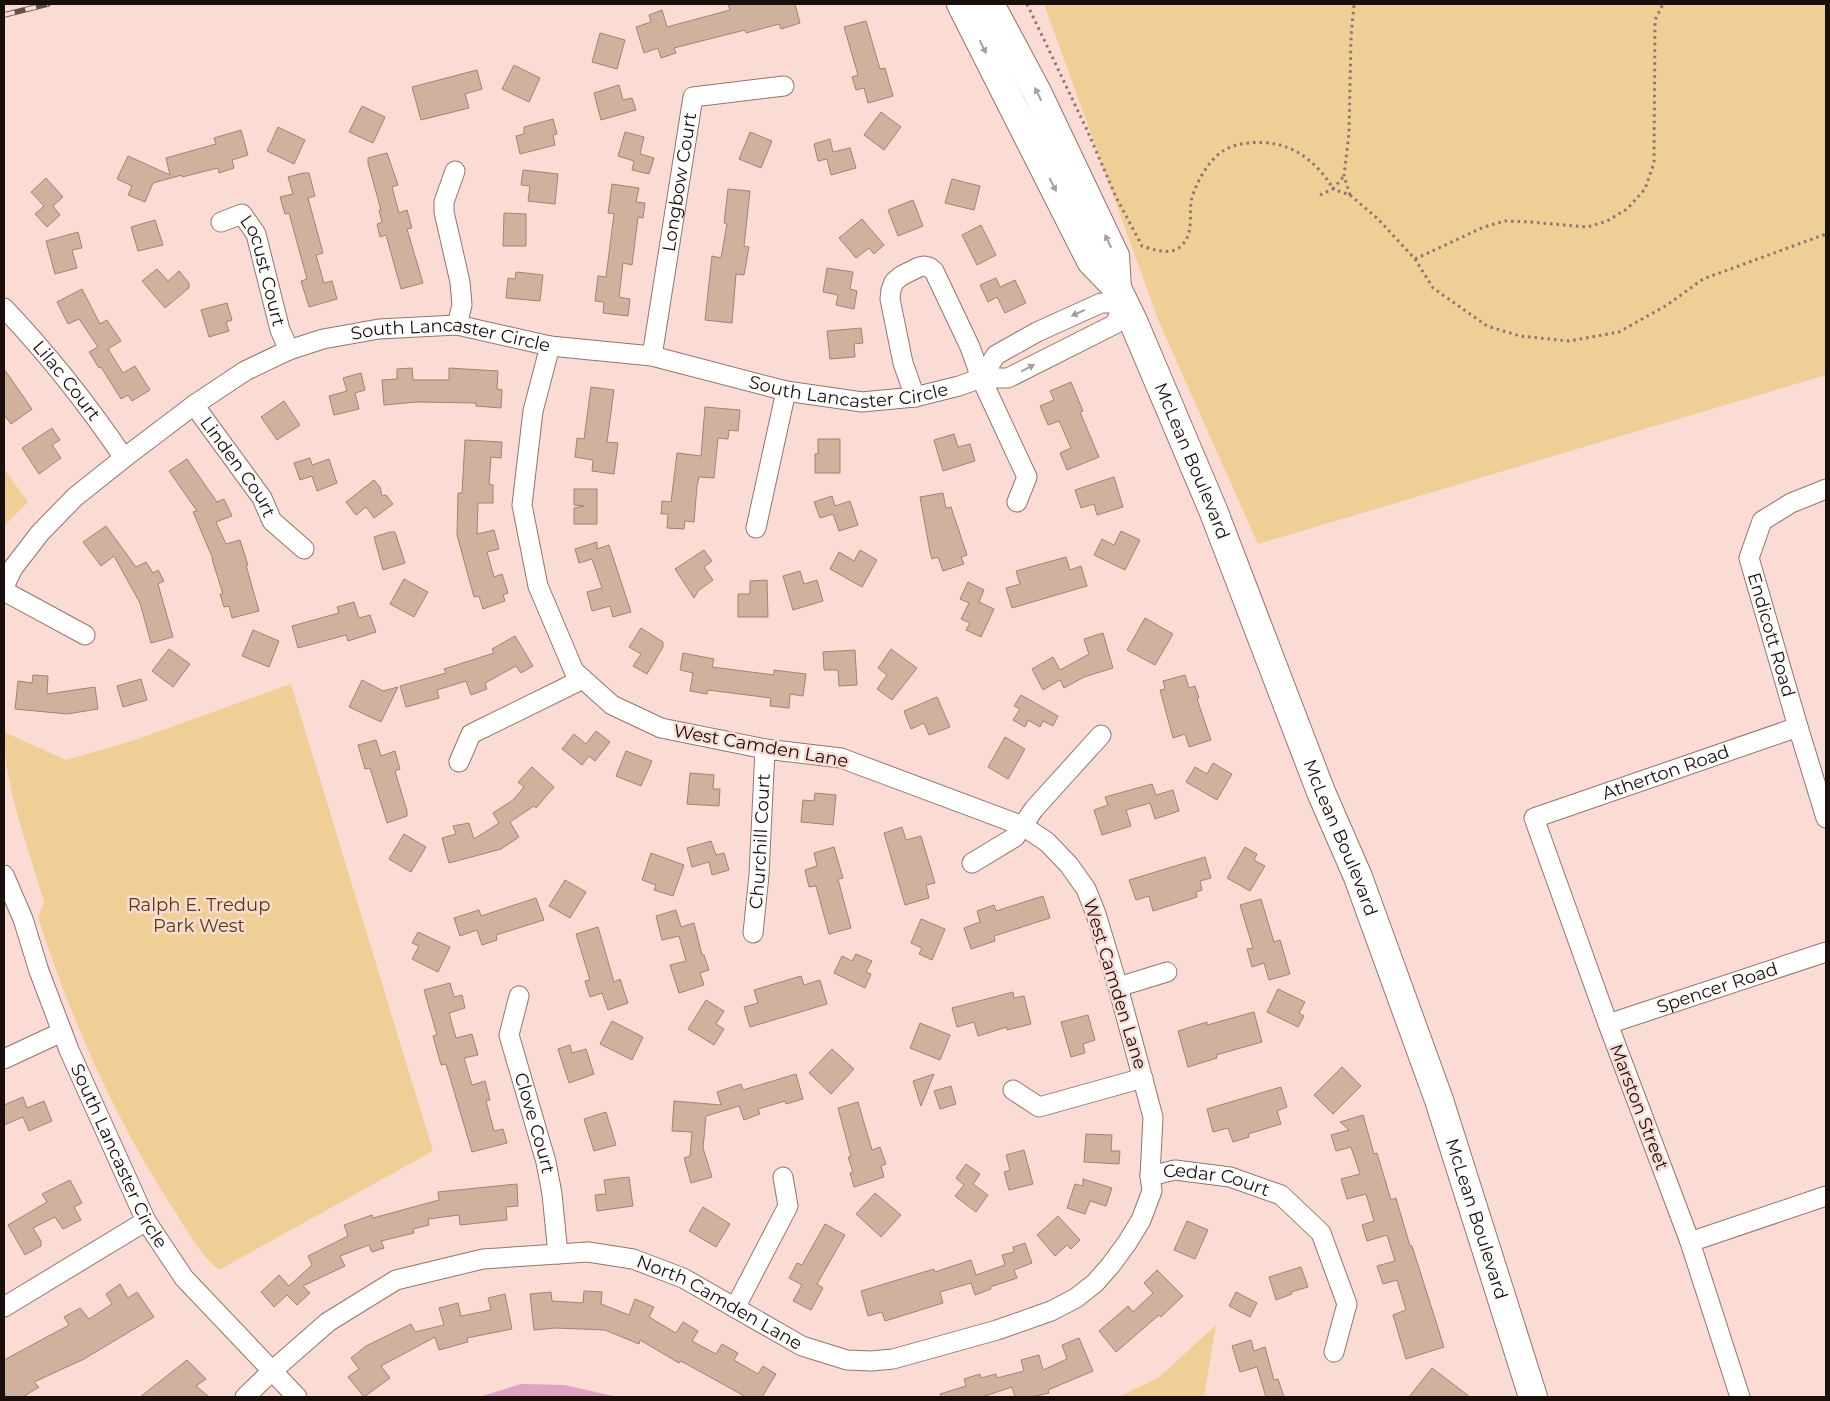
<svg xmlns="http://www.w3.org/2000/svg" width="1830" height="1401" font-family="Montserrat,sans-serif">
<style>
.green{fill:#efcf96}
.water{fill:#e0a1c5}
.building{fill:#cfb29d;stroke:#a08471}
.lines{fill:none;stroke-linecap:round;stroke-linejoin:round}
.street-casing{stroke:#95746c;stroke-width:21}
.secondary-casing{stroke:#95746c;stroke-width:30}
.path{stroke:#8b7671;stroke-width:3;stroke-dasharray:2.5 4;stroke-linecap:butt}
.street{stroke:#fff;stroke-width:19}
.secondary{stroke:#fff;stroke-width:28}
.rail-casing{stroke:#64524e;stroke-width:5.5}
.rail{stroke:#fadcd5;stroke-width:4;stroke-dasharray:11;stroke-linecap:butt}
.oneway{fill:#a49f9e}
.labels{text-anchor:middle;dominant-baseline:central;stroke-width:5;stroke-linejoin:round;paint-order:stroke}
.street-label{font-size:18px;fill:#1b0f0c;stroke:#fadcd5}
.park-label{font-size:18px;fill:#543d0b;stroke:#fadcd5}
</style>
<rect width="100%" height="100%" fill="#fadcd5"/>
<path class="green" d="M1044 4H1826V375L1258 544 1159 322Z
M4 469 28 502 4 526Z
M291 684 433 1151 219 1270C200 1255 189 1233 176 1213 116 1122 71 1020 38 917L44 902C29 848 4 788 4 732L66 760 132 741Z
M1216 1325 1204 1397H1118L1158 1378Z"/>
<path class="water" d="M521 1384 564 1385 618 1397H479Z"/>
<path class="building" d="M728 4H795L800 23 781 29 779 24 746 33 745 30 674 48 676 53 661 58 658 48 644 53 636 27 651 22 649 15 662 10 667 27 730 10Z
M866 21 880 69 885 68 893 96 868 103 864 88 856 90 852 77 858 75 844 27Z
M600 33 625 40 617 69 592 62Z
M514 65 540 78 529 102 502 89Z
M477 70 482 89 465 94 469 108 421 120 412 87Z
M619 85 623 100 632 98 636 110 601 120 594 93Z
M362 106 385 117 373 143 349 132Z
M881 112 901 127 884 150 864 135Z
M553 119 557 134 553 135 555 145 520 154 516 136 524 134V127Z
M278 127 305 140 294 164 267 151Z
M241 130 248 155 232 160 234 168 219 173 218 168 182 177V175L153 183 145 202 128 195 132 186 117 179 128 156 170 175 166 158 216 144 214 138Z
M625 132 644 137 640 154 654 158 649 174 632 170 634 161 618 156Z
M750 132 772 141 761 168 739 159Z
M830 139 833 152 850 148 856 168 831 175 827 159 818 161 814 144Z
M387 153 398 185 392 187 399 213 407 210 412 228 407 229 423 283 401 289 386 235 380 237 377 224 382 222 379 210H381L368 163V158Z
M523 170 558 174 555 204 528 201 530 186 521 185Z
M303 173H309L315 196 308 198 323 253 316 255 324 283 332 281 337 299 309 307 301 281 307 279 289 213 285 214 280 197 293 194 288 177Z
M46 178 63 197 53 206 60 215 47 227 35 214 44 206 31 192Z
M952 179 980 186 974 210 945 203Z
M612 184 639 188 636 202 645 203 643 218 638 217 632 265 623 263 619 297 630 299 628 316 603 313 604 302 595 301 598 276 606 277 614 214 608 213Z
M728 189 750 191 744 246 749 247 744 275 736 274 732 323 705 320 712 256 721 258 727 224 724 223Z
M913 200 923 226 898 236 888 210Z
M504 213 526 214V246H503Z
M862 219 884 245 874 254 869 248 856 258 839 238Z
M155 220 163 245 138 251 131 227Z
M981 225 996 255 977 265 962 235Z
M78 232 82 248 72 250 77 268 55 274 46 241Z
M827 268 853 272 850 289 857 291 854 309 836 305 838 295 823 292Z
M157 269 168 281 179 271 189 283V288L165 308 142 281Z
M516 272 543 275 540 301 506 298 508 278 515 279Z
M996 278 1000 287 1015 280 1026 303 1005 313 997 297 988 302 980 285Z
M82 289 100 324 107 320 121 341 108 349 123 373 135 366 150 390 132 401 128 395 121 399 101 367 99 368 89 352 98 347 79 319 68 324 57 302Z
M227 303 232 320 226 322 229 331 209 337 201 310Z
M861 328 863 343 854 344 855 357 830 359 827 331Z
M412 368 413 380H449V368L498 371 497 389 502 390 501 408 476 406V403L417 402 384 405 382 380 397 379V369Z
M4 369 32 409 11 424 4 415Z
M361 373 365 390 355 393 359 409 334 415 329 396 347 391 343 378Z
M1071 382 1083 411 1080 412 1099 457 1067 470 1060 453 1071 448 1059 421 1048 425 1040 406 1054 400 1050 391Z
M591 387 614 390 607 442 618 443 614 474 592 471 593 460 575 457 577 438 584 439Z
M284 401 300 425 277 440 261 417Z
M705 407 740 410 738 431 729 430 728 439 718 438 714 478 699 477 697 486 694 522 685 521 684 529 667 528 668 514H661L662 501 671 502 677 453 701 456Z
M52 428 60 440 52 445 61 458 39 474 22 448Z
M954 434 958 447 970 444 975 461 943 471 934 440Z
M818 439H840V473H815V454H818Z
M465 440 502 442 501 458 491 457 489 484 493 485V503H478L477 534 494 530 499 549 487 552 494 577 502 574 508 593 503 595 505 601 483 609 479 596 474 597 457 535 458 493H462Z
M310 458 312 465 329 459 337 483 317 491 312 476 300 480 294 463Z
M187 459 217 502 224 499 232 516 216 522 226 544 240 540 248 565H246L259 611 232 618 229 606 224 607 220 594H223L212 559H213L193 512 197 511 169 471Z
M1114 477 1123 507 1097 515 1094 504 1081 508 1075 490Z
M374 480 380 487 382 496 386 495 393 504 374 518 366 507 356 515 346 502Z
M574 489H597V524H574V508L584 506 574 505Z
M943 493 946 508 951 507 967 555 961 557 964 564 943 571 938 557 932 559 930 552 920 497Z
M832 496 835 506 850 501 858 525 839 531 833 514 820 518 814 502Z
M106 526 136 567 146 562 153 573 158 570 164 581 158 584 173 637 151 643 140 603 114 556 101 566 83 542Z
M1121 531 1140 540 1125 570 1094 555 1102 539 1114 545Z
M390 532H395L405 563 383 570 374 537Z
M597 542V549L609 545 631 612 613 617 610 606 592 611 587 592 602 588 592 559 579 563 575 549Z
M704 550 712 561 704 567 713 580 698 591 694 598 675 569Z
M860 550 877 560 862 587 830 569 839 552 854 561Z
M1066 557 1070 570 1081 566 1087 586 1012 608 1006 588 1020 584 1016 571Z
M800 571 804 584 817 580 823 601 793 610 783 576Z
M404 579 428 592 414 617 390 604Z
M767 580 768 617H738V594H750V581Z
M968 582 984 590 979 602 994 609 981 637 966 630 970 623 961 619 969 603 960 599Z
M354 602 359 618 370 615 376 632 348 641 346 635 298 648 292 626 339 613 337 607Z
M1145 618 1173 634 1155 665 1127 650Z
M641 628 663 642V647L647 674 633 666 641 654 629 647Z
M253 630 279 641 269 667 242 656Z
M1103 633 1113 668 1084 677 1064 688 1060 680 1043 690 1032 669 1053 657 1060 670 1089 654 1084 639Z
M515 636 533 666 521 673 516 666 485 683 487 689 471 695 466 681 437 690 439 698 406 707 400 686 446 673 444 669 494 653 492 649Z
M169 649 190 664 173 687 152 671Z
M891 649 917 668 892 700 877 689 887 675 878 668Z
M855 650 857 685 839 686 838 670H824L823 652Z
M683 653 714 659 712 667 774 675V670L806 674 803 696 790 694 789 708 770 706 771 698 708 690 707 694 690 691 693 673 680 670Z
M33 675 48 676 47 694 95 687 98 709 67 714 15 709 18 681 32 683Z
M1185 675 1189 688 1195 686 1199 698 1197 699 1211 740 1189 747 1185 734 1173 738 1160 690 1165 689 1163 681Z
M141 679 147 700 123 707 117 686Z
M362 680 383 691 398 687 381 722 349 707Z
M1021 695 1058 716 1053 726 1043 721 1040 727 1028 720 1025 727 1013 720 1020 709 1014 706Z
M937 697 950 727 929 735 924 723 911 729 904 711Z
M596 731 610 742 595 761 589 756 582 765 562 749 574 734 586 744Z
M1005 737 1025 749 1008 779 988 767Z
M376 740 381 756 395 751 400 769 395 771 407 811V816L387 823 370 768 365 769 358 745Z
M626 751 652 761 641 786 616 776Z
M1213 763 1232 774 1217 800 1186 782 1195 767 1207 774Z
M532 767 554 787 536 808 534 806 510 822 519 837 501 849 449 863 442 838 456 834 453 826 469 823 474 839 499 823 493 813 513 800 524 787 518 782Z
M690 773 714 775 713 789H720L719 806 687 804Z
M1152 784 1156 795 1173 790 1179 811 1155 819 1150 803 1126 810 1131 826 1102 835 1094 810 1108 805 1105 797Z
M815 793 836 795 833 825 801 822 803 800 814 801Z
M902 827 906 840 921 836 935 883 926 885 929 898 905 905 884 833Z
M404 834 426 847 411 872 389 859Z
M711 841 716 855 724 853 729 870 712 875 709 862 692 867 687 848Z
M834 847 843 878 838 879 851 928 829 934 816 886 809 887 805 870 817 866 814 853Z
M1245 847 1257 854 1254 860 1265 866 1250 891 1227 878Z
M651 853 684 865 673 896 654 890 656 885 642 880Z
M1205 857 1211 878 1200 881 1202 890 1196 892 1197 897 1153 911 1149 896 1136 900 1129 880Z
M565 880 586 892 570 918 549 906Z
M1043 896 1050 918 994 936 995 941 971 949 964 928 980 922 977 911 994 905 996 911Z
M536 898 544 920 496 935 497 940 482 945 477 930 460 936 454 918 479 910 481 916Z
M1261 899 1274 942 1280 940 1290 974 1269 980 1264 963 1252 967 1247 949 1253 948 1240 905Z
M676 910 681 927 694 923 702 955H704L709 970 700 973 704 985 679 993 670 965 686 961 679 936 662 940 656 916Z
M921 919 945 929 932 960 919 954 922 948 911 943Z
M598 927 614 982 620 979 628 1003 608 1010 602 993 590 997 585 981 590 980 576 934Z
M418 932 450 947 438 972 412 959 419 946 412 943Z
M856 954 872 961 866 972 871 974 865 988 834 973 842 956 852 961Z
M801 976 804 985 820 980 827 1004 750 1027 744 1007 758 1003 754 990Z
M450 983 454 997 462 995 465 1008 449 1013 456 1038 472 1034 478 1055 464 1058 472 1085 485 1081 490 1100 486 1101 494 1131 503 1129 507 1143 472 1152 446 1064 441 1065 433 1036 437 1035 424 990Z
M1278 989 1305 1002 1299 1013 1304 1016 1298 1027 1267 1012Z
M1013 992 1014 998 1024 996 1031 1024 1007 1030V1027L978 1036 974 1022 957 1027 952 1008Z
M706 1000 724 1011 716 1024 724 1029 714 1045 688 1029Z
M1254 1012 1262 1042 1216 1055 1217 1058 1188 1067 1178 1031 1207 1022V1025Z
M1088 1015 1095 1040 1083 1044 1085 1053 1071 1057 1061 1022Z
M612 1021 643 1037 632 1060 600 1044Z
M920 1023 950 1035 940 1060 910 1048Z
M570 1045 572 1053 586 1049 594 1074 569 1083 558 1049Z
M832 1049 854 1069 831 1094 809 1073Z
M1342 1067 1361 1086 1333 1114 1314 1095Z
M796 1074 803 1099 786 1104 785 1101 758 1109 760 1114 744 1120 739 1106 706 1116 703 1148 712 1177 691 1183 684 1158 690 1156 692 1132 672 1131 674 1101 721 1105 717 1092 741 1084 743 1090Z
M934 1074 921 1106 913 1081Z
M951 1086 956 1104 940 1109 934 1091Z
M1281 1087 1287 1107 1277 1111 1281 1124 1248 1134 1249 1137 1233 1142 1228 1128 1213 1132 1207 1109Z
M23 1097 27 1108 44 1101 52 1121 29 1131 23 1117 4 1125V1105Z
M858 1102 872 1150 880 1147 886 1164 881 1166 884 1177 854 1187 850 1173 853 1172 848 1157H851L838 1108Z
M606 1112 616 1145 594 1151 584 1119Z
M1363 1115 1374 1154 1377 1153 1391 1200 1396 1198 1410 1246H1412L1444 1347 1406 1359 1393 1315 1406 1310 1397 1280 1383 1284 1377 1266 1395 1261 1387 1235 1367 1241 1362 1225 1374 1221 1366 1194 1347 1199 1341 1179 1360 1174 1351 1147 1336 1151 1331 1135 1349 1130 1340 1122Z
M1086 1134 1112 1135 1111 1151H1120L1119 1164 1084 1162Z
M1024 1150 1033 1184 1009 1190 1004 1172 1010 1170 1006 1155Z
M966 1164 980 1174 973 1184 988 1195 976 1212 955 1196 964 1185 956 1178Z
M629 1177 633 1206 597 1211 595 1195 606 1194 604 1180Z
M1083 1179 1112 1188 1106 1206 1090 1201 1085 1214 1067 1208 1075 1184 1083 1186Z
M70 1180 82 1203 74 1207 81 1220 63 1229 55 1217 33 1228 41 1241V1246L25 1255 8 1225 47 1202 42 1194Z
M517 1184 518 1206 506 1207 507 1220 460 1225 459 1215 428 1219 429 1225 413 1229 414 1233 381 1241 384 1248 372 1252 369 1245 340 1256 345 1266 303 1286 310 1293 297 1305 287 1295 274 1307 261 1292 279 1275 289 1286 312 1265 308 1256 348 1236 344 1225 372 1215 373 1218 439 1200 438 1192Z
M875 1193 901 1215 881 1237 856 1214Z
M703 1207 730 1224 716 1247 689 1231Z
M1058 1216 1080 1240 1071 1249 1067 1245 1055 1256 1037 1235Z
M1187 1221 1208 1230 1195 1259 1174 1250Z
M825 1224 845 1235 817 1284 823 1288 811 1310 793 1301 802 1285 789 1278 797 1263 802 1265Z
M1025 1243 1032 1263 1014 1270 1017 1278 990 1287 991 1289 975 1295 971 1283 940 1292 943 1303 885 1321 882 1312 868 1316 861 1291 934 1269 935 1272 971 1260 976 1275 1005 1265 1002 1255 1014 1252 1013 1247Z
M1301 1267 1308 1287 1291 1292 1292 1294 1276 1300 1269 1277Z
M1157 1270 1183 1296 1161 1317 1159 1315 1116 1352 1099 1331 1128 1306 1133 1312 1153 1293 1144 1283Z
M120 1284 128 1298 137 1292 154 1317 84 1359 34 1382 39 1387 23 1397H7L4 1392V1360L69 1325 64 1317 80 1308 89 1319 112 1304 106 1294Z
M584 1291 602 1292 601 1304 629 1315 635 1299 654 1307 649 1317 676 1333 683 1322 698 1331 692 1341 716 1354 722 1344 738 1353 734 1360 758 1374 763 1366 776 1374 762 1397H746L681 1361 679 1363 640 1340 639 1344 605 1330 555 1328 534 1330 530 1294 551 1292 552 1301 583 1303Z
M1236 1292 1257 1303 1250 1317 1229 1306Z
M505 1294 512 1329 467 1338 468 1342 439 1350 435 1337 381 1366 390 1378 364 1397 348 1377 359 1369 351 1358 366 1346 411 1324 415 1332 444 1325 439 1308 458 1303 461 1316 491 1310 488 1298Z
M1079 1338 1093 1371 1048 1390 1049 1393 1032 1397H1015L1012 1387 982 1397H941L940 1394 966 1386 964 1379 980 1374 981 1378 996 1374 997 1378 1024 1371 1021 1360 1039 1355 1043 1370 1067 1359 1062 1345Z
M1251 1340 1254 1351 1265 1347 1274 1380 1278 1379 1284 1397H1266L1257 1367 1240 1372 1232 1346Z
M187 1360 206 1379 196 1386 209 1397H140Z
M1432 1368 1470 1397H1409Z"/>
<g class="lines">
<defs>
<g id="street">
<path d="M455 171 444 202V212L460 282 462 305 457 325"/>
<path id="s1" d="M221 222 242 214 256 234 280 330 289 350"/>
<path id="s2" d="M4 308C48 354 88 405 124 458"/>
<path id="s3" d="M652 356 693 97 784 86"/>
<path d="M915 397 903 363 890 299 891 290 894 282 901 276 919 267 924 266 929 267 934 271 970 347 981 378 1027 477 1017 502"/>
<path id="s4" d="M194 405 262 498 272 521 304 549"/>
<path id="s5" d="M1826 489 1791 503 1762 521 1749 558 1798 727 1826 818"/>
<path d="M756 528 786 391"/>
<path id="s6" d="M4 587 13 568 40 533 75 497 124 458 194 405 245 371 289 350 323 339 379 329 457 325 550 346 652 356 786 391 862 402 915 397 959 386 981 378H1008L1115 324 1124 303H1101L1037 332 996 355 981 378"/>
<path d="M4 591 85 635"/>
<path d="M459 762 471 734 583 679"/>
<path d="M972 863 1015 837 1034 809 1101 735"/>
<path id="s7" d="M4 875 23 919 39 971 69 1050 146 1221 184 1278 297 1397"/>
<path id="s8" d="M753 933 759 875 765 749"/>
<path d="M1118 987 1167 972"/>
<path id="s9" d="M519 996 509 1035 546 1162 552 1194 558 1254"/>
<path id="s10" d="M1608 1024 1826 952"/>
<path d="M4 1059 62 1032"/>
<path d="M1013 1090 1039 1107 1143 1078"/>
<path id="s11" d="M1150 1176 1175 1170 1230 1177 1281 1195 1321 1233 1347 1304 1334 1352"/>
<path d="M1690 1242 1826 1196"/>
<path d="M4 1307 146 1221"/>
<path d="M735 1308 788 1206 783 1177"/>
<path id="s12" d="M245 1397 272 1371 328 1322 396 1280 483 1259 588 1252 633 1259 683 1278 802 1346 847 1360 871 1361 893 1359 997 1330 1051 1311 1076 1298 1095 1283 1110 1266 1127 1243 1141 1220 1152 1191 1150 1176 1153 1117 1118 987 1096 914 1086 889 1069 865 1047 842 1023 826 841 758 765 749 661 728 612 705 574 671 538 586 522 505 533 411 550 346"/>
<path id="s13" d="M1740 1397 1690 1242 1608 1024 1534 818 1798 727"/>
</g>
<g id="secondary">
<path id="s14" d="M961 4 1091 261 1117 288 1133 321 1213 510 1321 792 1358 877 1439 1100 1533 1397"/>
<path d="M990 4 1037 92 1115 256 1117 288"/>
</g>
</defs>
<use href="#street" class="street-casing"/>
<use href="#secondary" class="secondary-casing"/>
<path class="path" d="M1027 4 1087 130 1116 197 1142 246C1154 250 1171 256 1181 246 1194 234 1189 217 1191 202 1194 186 1208 160 1223 151 1237 142 1259 141 1275 144 1299 148 1321 167 1333 189L1344 176
M1320 195 1333 189 1350 195 1378 219 1415 259 1433 288 1487 326 1520 336 1569 341 1619 332 1667 305 1703 279 1826 234
M1350 195 1344 176 1349 133 1351 37 1354 4
M1415 259 1484 227 1505 221 1530 222 1587 227 1607 221 1627 209 1645 189 1654 163 1655 20 1663 4"/>
<use href="#street" class="street"/>
<use href="#secondary" class="secondary"/>
<defs>
<path id="rail" d="M4 15 48 4"/>
</defs>
<use href="#rail" class="rail-casing"/>
<use href="#rail" class="rail"/>
</g>
<defs><path id="oneway-solid" d="M-6-.8H1V-3.2L6.5 0L1 3.2V.8H-6Z" transform="scale(1.25)"/></defs>
<g class="oneway">
<use href="#oneway-solid" transform="translate(983 47) rotate(63)"/>
<use href="#oneway-solid" transform="translate(1038 94) rotate(-116)"/>
<use href="#oneway-solid" transform="translate(1053 185) rotate(63)"/>
<use href="#oneway-solid" transform="translate(1108 241) rotate(-115)"/>
<use href="#oneway-solid" transform="translate(1078 313) rotate(156)"/>
<use href="#oneway-solid" transform="translate(1028 368) rotate(-27)"/>
</g>
<g class="labels">
<g class="street-label">
<text stroke="none"><textPath href="#s3" startOffset="176">Longbow Court</textPath></text>
<text stroke="none"><textPath href="#s1" startOffset="84">Locust Court</textPath></text>
<text stroke="none"><textPath href="#s6" startOffset="541">South Lancaster Circle</textPath></text>
<text stroke="none"><textPath href="#s2" startOffset="96">Lilac Court</textPath></text>
<text stroke="none"><textPath href="#s6" startOffset="946">South Lancaster Circle</textPath></text>
<text stroke="none"><textPath href="#s14" startOffset="514">McLean Boulevard</textPath></text>
<text stroke="none"><textPath href="#s4" startOffset="76">Linden Court</textPath></text>
<text stroke="none"><textPath href="#s5" startOffset="191">Endicott Road</textPath></text>
<text transform="translate(761 746) rotate(10)">West Camden Lane</text>
<text stroke="none"><textPath href="#s13" startOffset="754">Atherton Road</textPath></text>
<text stroke="none"><textPath href="#s14" startOffset="919">McLean Boulevard</textPath></text>
<text stroke="none"><textPath href="#s8" startOffset="92">Churchill Court</textPath></text>
<text transform="translate(1115 984) rotate(73)">West Camden Lane</text>
<text stroke="none"><textPath href="#s10" startOffset="115">Spencer Road</textPath></text>
<text transform="translate(1639 1107) rotate(69)">Marston Street</text>
<text stroke="none"><textPath href="#s9" startOffset="132">Clove Court</textPath></text>
<text stroke="none"><textPath href="#s7" startOffset="304">South Lancaster Circle</textPath></text>
<text stroke="none"><textPath href="#s11" startOffset="68">Cedar Court</textPath></text>
<text stroke="none"><textPath href="#s14" startOffset="1324">McLean Boulevard</textPath></text>
<text stroke="none"><textPath href="#s12" startOffset="529">North Camden Lane</textPath></text>
</g>
<g class="park-label">
<text x="199" y="905">Ralph E. Tredup<tspan x="199" dy="21">Park West</tspan></text>
</g>
</g>
<rect width="1830" height="1401" fill="none" stroke="#1b0f0c" stroke-width="10"/>
</svg>
